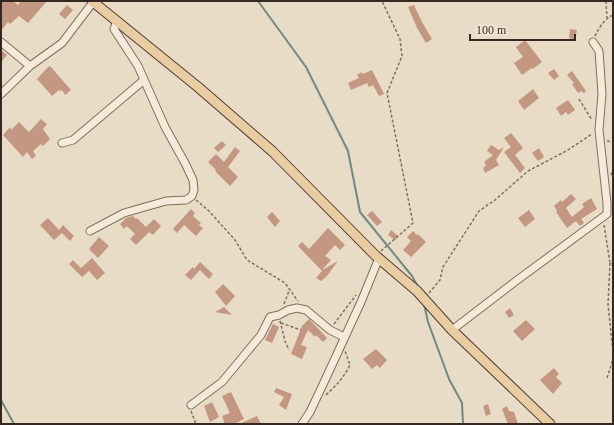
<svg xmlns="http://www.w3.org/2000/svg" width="614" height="425" font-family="'Times New Roman',serif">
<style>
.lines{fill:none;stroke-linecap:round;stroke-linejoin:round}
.stream{stroke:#6f8a82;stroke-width:2}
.building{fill:#c39781}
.minor-casing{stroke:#826f5e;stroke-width:9}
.major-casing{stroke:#513e32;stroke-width:11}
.path{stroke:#826f5e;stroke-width:1.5;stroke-dasharray:3 2;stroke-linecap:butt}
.minor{stroke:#f5ead9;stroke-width:7}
.major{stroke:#e8cda3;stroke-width:9}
</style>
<rect width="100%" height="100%" fill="#e9dcc6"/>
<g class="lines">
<path class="stream" d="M258 1 306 67 348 151 360 212 412 276 417 285
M424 304 428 322 449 379 462 403 463 424
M1 400 14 424"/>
</g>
<path class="building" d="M1 1H13L18 5 21 1H47L28 23 19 16 10 24 8 22 1 31Z
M67 5 73 10 65 19 59 14Z
M414 5 422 22 432 39 426 43 417 28 408 7Z
M570 29 577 30 575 40 569 38Z
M525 40 542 62 533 69 532 68 522 75 514 63 523 57 516 47Z
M1 50 7 55 1 62Z
M50 66 71 90 65 95 62 90 60 91 59 90 52 96 37 79 48 67Z
M554 69 559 76 554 80 548 73Z
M372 70 384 94 379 96 373 85 369 87 367 83 351 90 348 83 359 78 357 75 362 72 363 74Z
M572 71 586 91 584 93 581 91 578 93 572 84 574 83 567 75Z
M533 89 539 98 524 110 518 101Z
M568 100 575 110 568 115 566 112 561 116 556 108Z
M41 119 47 124 43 129 50 139 43 146 41 144 33 151 36 156 32 159 27 152 23 157 3 135 10 127 11 130 19 122 29 132Z
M511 133 523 148 515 155 525 168 520 173 504 152 511 147 504 138Z
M222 141 226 145 218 152 214 148Z
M491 145 499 150 504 147 496 160 499 165 485 173 483 168 486 165 484 162 493 155 487 151Z
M235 147 240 151 228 167 238 177 230 186 215 171 216 170 208 162 216 154 224 162Z
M539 148 544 157 538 161 532 153Z
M571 194 576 199 566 208 572 217 584 207 582 204 591 198 597 209 581 219 584 223 580 226 576 221 567 228 556 212 557 211 554 206 561 200 562 202Z
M191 209 195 213 193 216 201 223 199 225 203 228 196 236 184 225 177 233 173 229Z
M529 210 535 219 525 227 518 218Z
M372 211 382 222 377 226 367 215Z
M272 212 280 221 275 227 267 217Z
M133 216 136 219 137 218 146 227 154 219 161 226 153 235 149 232 136 245 130 239 135 234 127 226 124 229 120 224 126 218Z
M48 218 59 230 63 225 74 236 70 241 62 233 54 240 40 225Z
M328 228 345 245 340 250 335 245 325 256 331 260 322 270 338 261 327 276 321 281 316 278 322 271 298 246 302 242 309 249Z
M391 230 398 236 395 240 388 235Z
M413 231 417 235 418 234 426 242 411 257 403 250 411 241 407 237Z
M99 237 109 246 98 258 89 249Z
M92 258 105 273 97 280 89 271 82 277 69 264 73 260 81 268Z
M200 262 213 274 209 279 200 270 191 280 185 275 193 267 194 269Z
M223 284 235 296 226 306 215 292Z
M224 307 232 315 215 312Z
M510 308 514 315 509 318 505 312Z
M309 319 327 338 323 342 316 335 315 337 308 330 301 345 307 347 302 359 291 354 302 326Z
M526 320 535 329 522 341 513 331Z
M273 324 279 327 272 343 265 340Z
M376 349 387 360 380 368 377 365 372 369 363 359Z
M554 368 559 374 556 377 562 383 553 394 540 380Z
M276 388 292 394 286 410 279 405 284 397 274 392Z
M231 392 244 419 234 424H225L222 416 230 413 222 396Z
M212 402 219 417 210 422 204 406Z
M488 404 491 414 486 416 483 406Z
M507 406 509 411 514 412 518 424H508L502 409Z
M257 416 261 424H239Z"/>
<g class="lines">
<defs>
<path id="minor" d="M1 42 30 66
M1 94 30 66 62 43 94 1
M62 143 73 140 144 80
M90 231 124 213 166 201 186 200 192 196 194 190 193 180 185 163 165 127 138 66 114 29 117 21
M452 330 516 281 607 214V203L599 130 602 94 599 51 593 42
M191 405 222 382 261 335 270 317 279 315 288 310 297 308 306 310 330 330 344 337
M302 424 310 412 326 378 361 302 379 258"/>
<path id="major" d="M92 1 198 87 272 151 376 256 417 291 452 330 550 424"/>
</defs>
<use href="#minor" class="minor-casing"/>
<use href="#major" class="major-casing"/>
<path class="path" d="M606 1 607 18
M595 36C599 28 604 19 613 15
M579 99 592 120
M1 124 2 125
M607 141 613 142
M611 175 613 170
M196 200 209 211 235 240 247 260 285 283 298 301
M604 225 610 263 613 264
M381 251 413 223 387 93 402 56 400 39 382 1
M610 263 608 304 613 352
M429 293 440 280 443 267 479 211 495 200 528 171 568 150 592 134
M284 304 289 291
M280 321 285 341 289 350
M281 323 301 330
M334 324 356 295
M607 378 613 359
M326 395C336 386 344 377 350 365L345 351
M191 411 196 424"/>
<use href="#minor" class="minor"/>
<use href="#major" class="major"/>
</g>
<rect width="614" height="425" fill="none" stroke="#342820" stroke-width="4"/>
<path d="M470 34v6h105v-6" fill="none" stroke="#342820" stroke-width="2"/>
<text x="476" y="34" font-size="12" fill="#342820" stroke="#f1e7d5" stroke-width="3" paint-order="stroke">100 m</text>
</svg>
